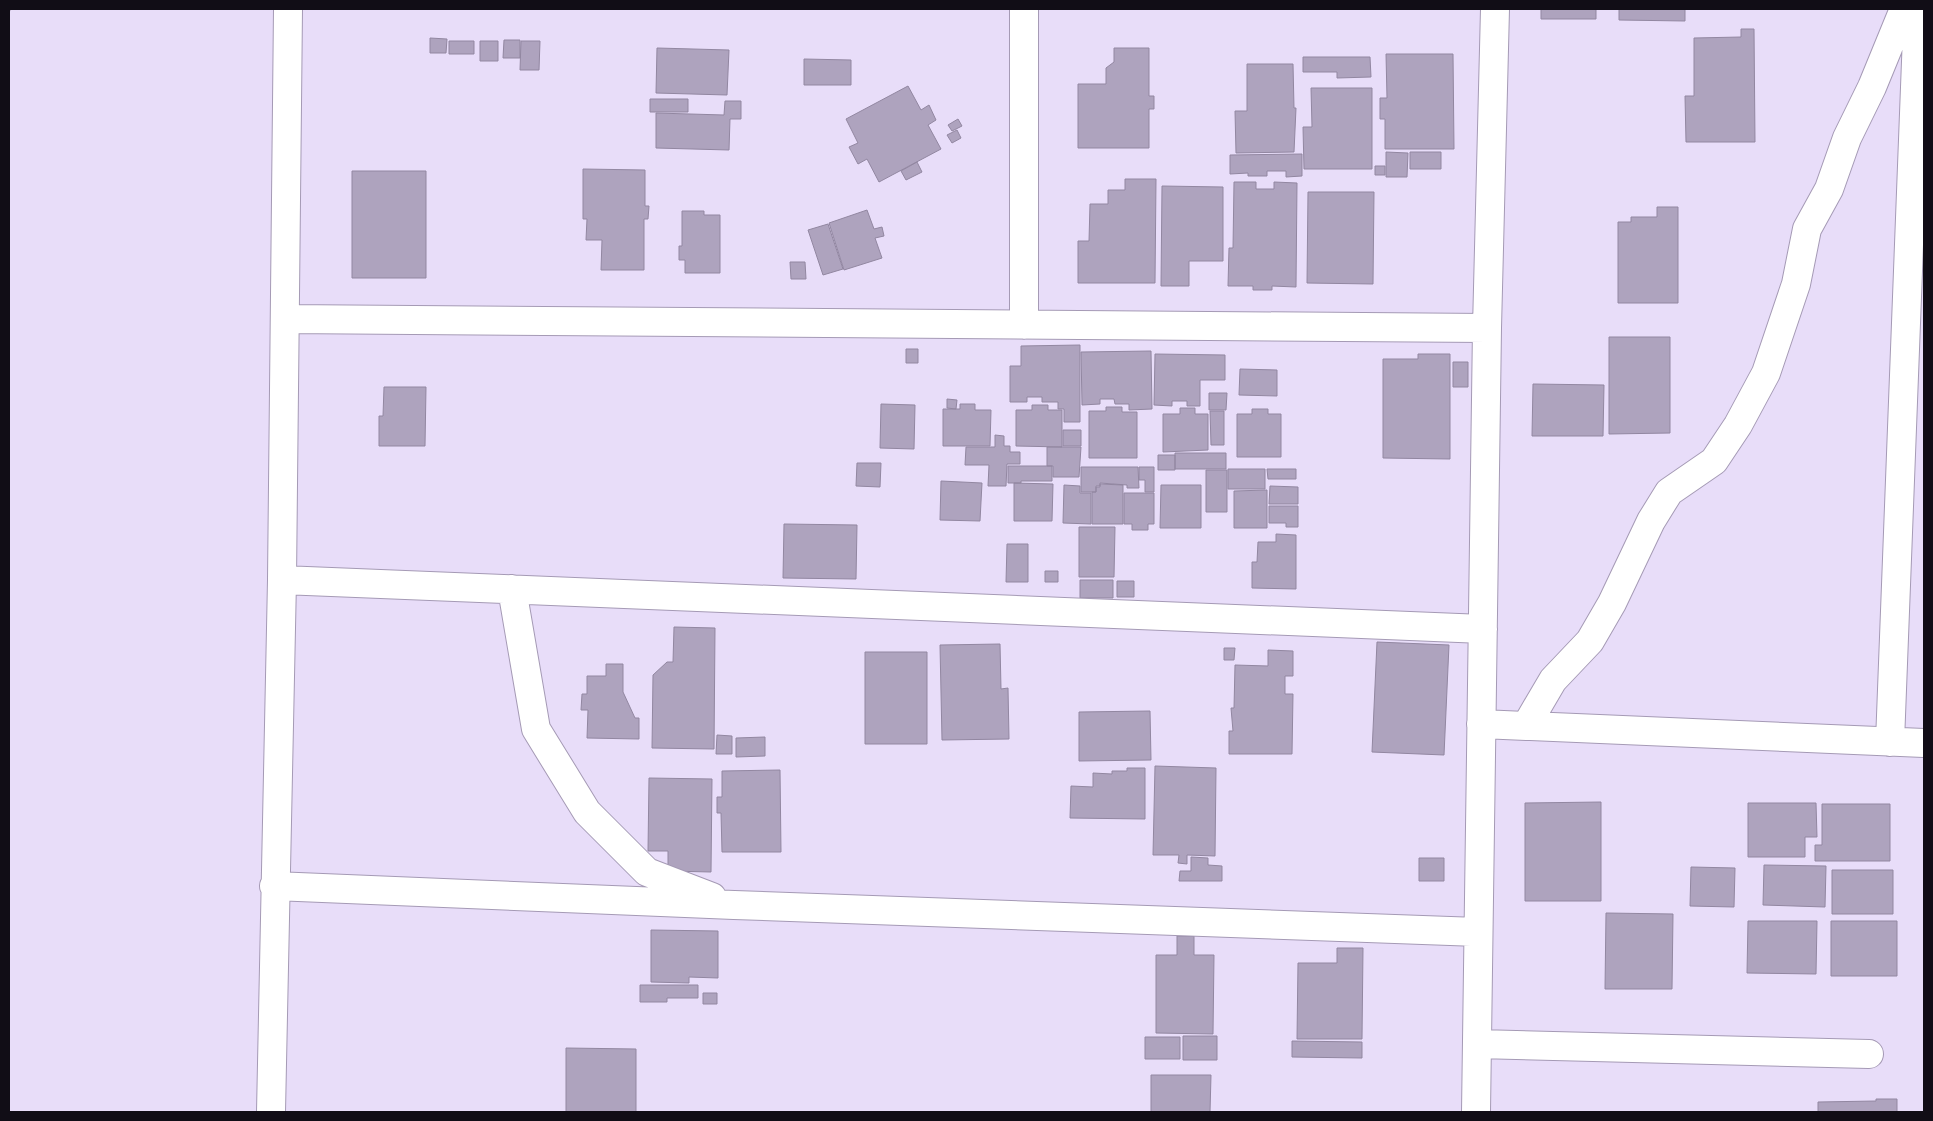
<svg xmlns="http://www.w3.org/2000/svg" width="1933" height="1121" font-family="'IBM Plex Sans',sans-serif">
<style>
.building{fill:#aea3be;stroke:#9287a1}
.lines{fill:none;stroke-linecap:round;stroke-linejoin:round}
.minor-casing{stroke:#a59ab5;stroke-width:30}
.path{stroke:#7f778a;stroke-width:3;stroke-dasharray:1 4;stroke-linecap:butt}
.minor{stroke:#fff;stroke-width:28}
</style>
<rect width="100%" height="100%" fill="#e8ddf9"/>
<path class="building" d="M1541 9H1596V19H1541Z
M1619 9H1685V21L1619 20Z
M1741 29H1754L1755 142H1686L1685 96H1694V38L1741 37Z
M430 38 447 39 446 53H430Z
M504 40H520V58H503Z
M449 41H474V54H449Z
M480 41H498V61H480Z
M521 41H540L539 70H520Z
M657 48 729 50 727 95 656 93Z
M1114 48H1149V96H1154V109H1149V148H1078V84H1106V68L1114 62Z
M1386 54H1453L1454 149H1385V119H1380V98H1387Z
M1303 57H1370L1371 77 1337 78V72H1303Z
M804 59 851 60V85H804Z
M1247 64H1293L1294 108H1296L1294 152 1236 153 1235 111H1247Z
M908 86 921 110 929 105 936 120 928 125 941 149 879 182 867 159 858 164 849 147 858 143 846 119Z
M1311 88H1372V169H1304L1303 127H1312Z
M650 99H688V112H650Z
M725 101H741V119H730L729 150 656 148V113L724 115Z
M958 119 962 126 952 131 948 125Z
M957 130 961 138 952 143 947 135Z
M1386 152 1408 153 1407 177H1386Z
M1410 152H1441V169H1410Z
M1302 154V176L1286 177V171H1267V176H1248V173L1230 174V155Z
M917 162 922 172 906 180 901 171Z
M1375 166H1385V175H1375Z
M583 169 645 170V206H649L648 219H644V270H601L602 240H586L587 219H583Z
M352 171H426V278H352Z
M1125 179H1156L1155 283H1078V241H1089L1090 204H1108V190H1125Z
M1234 182H1256V189H1274V182L1297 183 1296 287 1272 286V290H1253V286H1228L1229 248H1233Z
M1162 186 1223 187V261H1189V286H1161Z
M1308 192H1374L1373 284 1307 283Z
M1657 207H1678V303H1618V222H1631V217H1657Z
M867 210 874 229 882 227 884 236 875 238 882 258 844 270 829 223Z
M682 211H704V215H720V273H685V260H679V246H682Z
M828 224 843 269 823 275 808 230Z
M790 262H805L806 279H791Z
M1609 337H1670V433L1609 434Z
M1080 345V422H1064V409H1058V402H1042V397H1027V402H1010V366H1021V346Z
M906 349H918V363H906Z
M1151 351 1152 409 1129 410V404H1115L1114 399H1100V404L1082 405 1081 352Z
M1155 354 1225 355V380H1200V406H1187V401H1172V406L1154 405Z
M1418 354H1450V459L1383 458V359H1418Z
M1453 362H1468V387H1453Z
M1240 369 1277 370V396L1239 395Z
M1533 384 1604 385 1603 436H1532Z
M384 387H426L425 446H379V416H383Z
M1209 393H1227L1226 410H1209Z
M947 399 957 400 956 409 947 408Z
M881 404 915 405 914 449 880 448Z
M960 404H975V410H991L990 446H943V409H960Z
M1032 405H1048V410H1062V447L1016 446V410H1032Z
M1106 407H1122V412H1137V458H1089V411H1106Z
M1180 408H1195V414H1208V450L1163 452V414H1180Z
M1252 409H1268V414H1281V457H1237V414H1252Z
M1210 411H1224V445H1211Z
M1063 430H1081V446H1063Z
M995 435 1004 436V446H1010V452H1020V464H1007L1006 486H988L989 465H965L966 447H995Z
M1047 447H1081L1079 477H1053V466H1047Z
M1175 453H1226V469H1175Z
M1158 455H1175V470H1158Z
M857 463H881L880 487 856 486Z
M1008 466H1052V481H1021V483H1008Z
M1081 467H1138L1139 488H1127V485L1100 483V486H1096V492H1081Z
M1139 467H1154V492H1145V480H1139Z
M1228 469H1265V489H1228Z
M1267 469H1296V479H1268Z
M1206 470H1227V512H1206Z
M941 481 982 483 980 521 940 520Z
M1014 483 1053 484 1052 521H1014Z
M1100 484 1123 485V524H1092V492H1096V487H1100Z
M1064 485 1080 486V493H1091V524L1063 523Z
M1161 485H1201V528H1160Z
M1270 486 1298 487V504H1269Z
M1267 490V528H1234V491Z
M1124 493H1154V524H1148V530H1132V524H1124Z
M1269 506H1298V527H1286V523H1269Z
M784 524 857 525 856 579 783 578Z
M1079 527H1115L1114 577H1079Z
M1276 534 1296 535V589L1252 588V562H1257L1258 542H1276Z
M1007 544H1028V582H1006Z
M1045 571H1058V582H1045Z
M1080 580H1113V598H1080Z
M1117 581H1134V597H1117Z
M674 627 715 628 714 749 652 748 653 675 667 662H673Z
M1377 642 1449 645 1444 755 1372 752Z
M1000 644 1001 689 1008 688 1009 739 942 740 940 645Z
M1224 648H1235L1234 660H1224Z
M1268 650 1293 651V676H1285V694H1293L1292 754H1229V731H1233L1231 708H1234L1235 665 1268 666Z
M865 652H927V744H865Z
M606 664H623V692L635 718H639V739L587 738 588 710H581L582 694H587V676H606Z
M1150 711 1151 760 1079 761V712Z
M717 735 732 736V754H716Z
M765 737V756L736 757V738Z
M1155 766 1216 768 1215 856 1187 855V864L1178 863 1179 855H1153Z
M1127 768H1145V819L1070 818 1071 786 1093 787V773L1112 774V771H1127Z
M780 770 781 852H722L721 813H717V797H722V771Z
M649 778 712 779 711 872 668 871V851H648Z
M1601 802V901H1525V803Z
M1748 803H1816L1817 837H1805V857H1748Z
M1822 804H1890V861H1815V845H1822Z
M1191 857 1208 858V865L1222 866V881H1179L1180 871H1191Z
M1419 858H1444V881H1419Z
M1764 865 1826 866 1825 907 1763 905Z
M1691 867 1735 868 1734 907 1690 906Z
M1832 870H1893V914H1832Z
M1606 913 1673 914 1672 989H1605Z
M1748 921H1817L1816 974 1747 973Z
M1831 921H1897V976H1831Z
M651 930 718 931V978L689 977V983L651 982Z
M1177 936H1194V955H1214L1213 1034 1156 1033V955H1177Z
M1337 948H1363L1362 1039H1297L1298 963H1337Z
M640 985H698V998H667V1002H640Z
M703 993H717V1004H703Z
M1183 1036H1217V1060H1183Z
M1145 1037H1180V1059H1145Z
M1292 1041 1362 1042V1058L1292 1057Z
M566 1048 636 1049V1112H566Z
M1151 1075H1211L1210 1112H1151Z
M1876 1099H1897V1112H1818V1102L1876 1101Z"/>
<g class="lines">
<defs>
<path id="minor" d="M285 319 1487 328
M1024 325V9
M282 580 1483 629
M512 589 536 729 587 812 647 872 712 897
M1481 724 1924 743
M1526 726 1553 680 1590 641 1612 603 1651 521 1669 492 1714 461 1738 425 1766 373 1796 284 1807 229 1829 189 1847 138 1872 87 1904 9
M1890 742 1918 9
M274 886 734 905 1478 932
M1477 1044 1869 1054
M271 1112 282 580 288 9
M1476 1112 1487 328 1495 9"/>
</defs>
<use href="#minor" class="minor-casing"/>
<path class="path" d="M9 10 11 9"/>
<use href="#minor" class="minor"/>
</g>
<rect width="1933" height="1121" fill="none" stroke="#110d16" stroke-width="20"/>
</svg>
